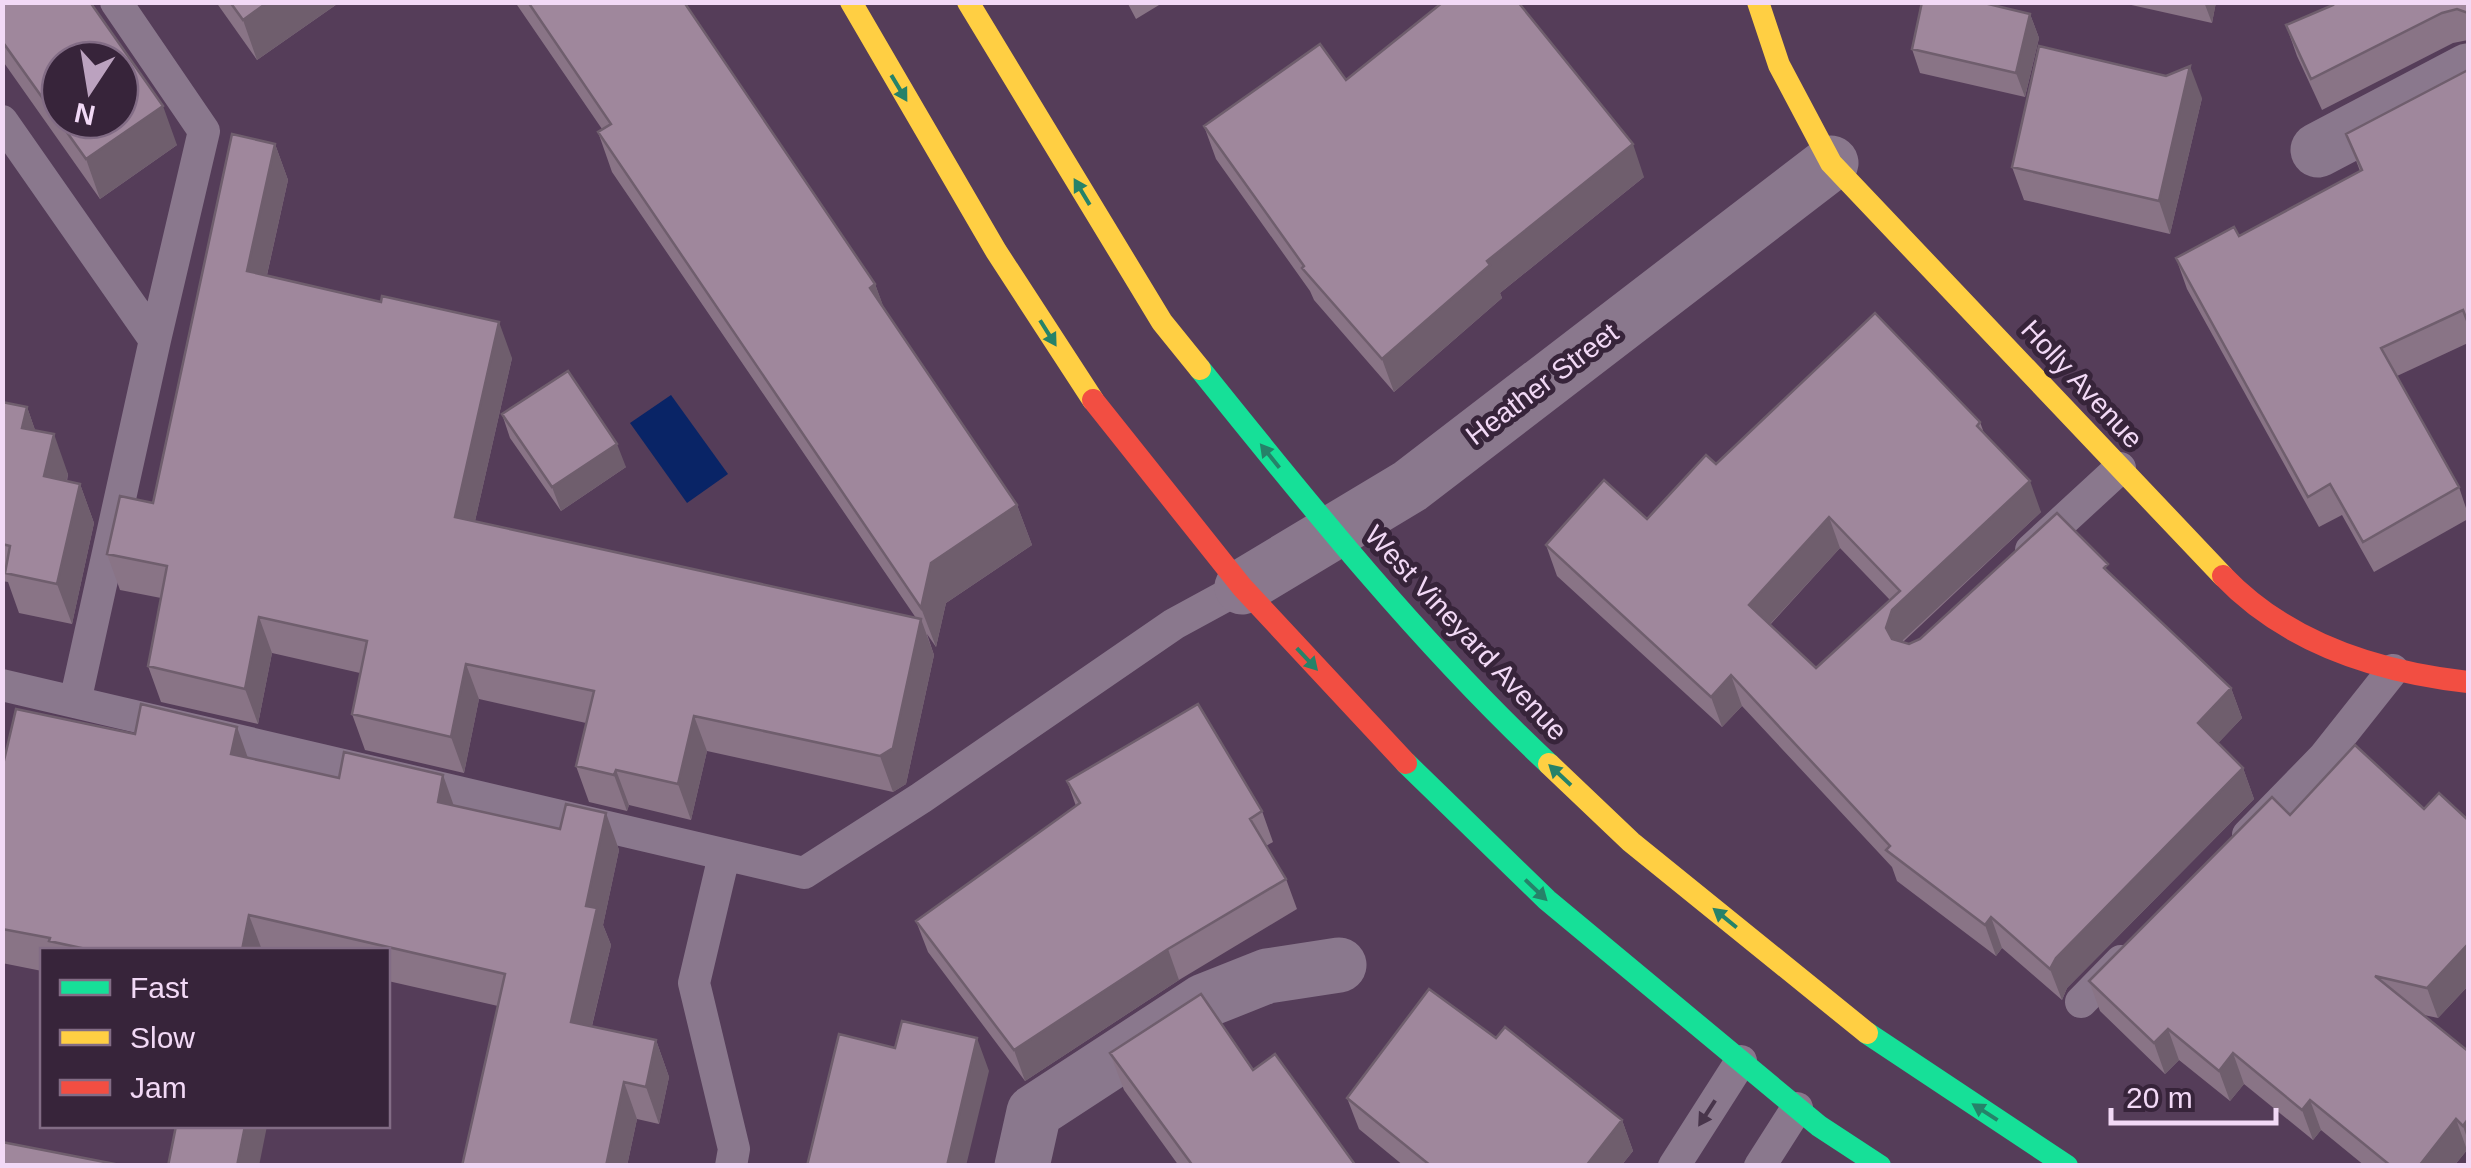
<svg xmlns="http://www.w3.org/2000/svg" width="2471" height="1168" font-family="Helvetica,sans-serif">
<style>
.water{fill:#092466}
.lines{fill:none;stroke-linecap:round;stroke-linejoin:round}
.lane{stroke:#8a788d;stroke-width:32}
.street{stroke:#8a788d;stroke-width:55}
.fast{stroke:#16e098;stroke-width:22}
.slow{stroke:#ffcf43;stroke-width:22}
.jam{stroke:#f24e42;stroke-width:22}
.wall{fill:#897486;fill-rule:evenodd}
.shaded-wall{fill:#6f5e6d}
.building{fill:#9f879c;stroke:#6f5e6d;stroke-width:2.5;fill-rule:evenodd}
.oneway{fill:#268269}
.oneway2{fill:#48354b}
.labels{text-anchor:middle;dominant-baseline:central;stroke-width:10;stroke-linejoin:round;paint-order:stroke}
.street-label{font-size:28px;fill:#f2d9f6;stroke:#37243a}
</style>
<rect width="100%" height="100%" fill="#553d59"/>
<path class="water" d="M671 395 728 474 687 503 630 423Z"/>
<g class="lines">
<path class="lane" d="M116 2 204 131 155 340
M2 121 155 340 75 702
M2031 550 2120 468
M2 685 804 873 921 798 1174 624 1242 587
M2248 835 2324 757 2393 670
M724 856 694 983 734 1149 731 1166
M2081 1002 2121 961
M1674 1166 1741 1061
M1760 1166 1797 1108"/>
<path class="street" d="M2318 150 2468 71
M1242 587 1410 486 1831 163
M1022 1166 1034 1112 1204 1001 1267 976 1339 965"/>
<path class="fast" d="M1200 369C1310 506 1421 644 1549 764
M1406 763 1547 900 1819 1126 1880 1166
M1867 1033 2067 1166"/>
<path class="slow" d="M851 2 996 251 1093 400
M968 2 1162 322 1200 369
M1758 2 1779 65 1831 163 2223 576
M1549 764 1631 842 1867 1033"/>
<path class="jam" d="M1093 400 1242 587 1406 763
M2223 576C2287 643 2379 672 2468 682"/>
</g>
<path class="wall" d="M2 2 177 145 100 199 2 60Z
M216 2H340L257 60Z
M515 2H684L875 284 884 309 1017 505 1032 545 946 603 936 647 927 634 934 655 906 784 893 792 707 751 691 820 629 805 627 811 589 802 576 766 586 723 479 699 464 773 365 750 352 714 360 673 272 653 258 724 161 702 148 666 161 598 120 590 107 554 153 503 275 144 288 180 267 275 512 358 475 521 916 618 612 172 598 132 602 129Z
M1127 2H1164L1136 19Z
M2118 2H2216L2212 23Z
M2329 2H2468V40L2453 43 2322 110 2297 56 2286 25 2331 6Z
M2030 14 2039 38 2025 97 1920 73 1912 49Z
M2468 70V343L2397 376 2459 487 2468 514V519L2374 572 2342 515 2319 527 2187 289 2176 258 2239 236 2360 171 2346 134Z
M1346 80 1644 177 1500 293 1502 298 1394 392 1314 300 1310 291 1216 159 1204 126Z
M2202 98 2170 234 2024 200 2012 167Z
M2 402 27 407 35 430 68 474 67 481 80 484 94 523 72 624 19 613 8 582 2 581Z
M502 414 626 467 561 511 510 438Z
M1980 422 1984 433 2041 512 1903 642 1909 644 2112 576 2231 688 2242 718 2218 743 2243 768 2254 799 2067 988 2062 1000 2002 948 1996 956 1897 881 1892 867 1742 706 1722 727 1557 576 1546 545 1647 519 1716 464ZM1840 548 1890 600 1816 668 1770 625Z
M237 727 248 758 339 778 443 775 454 806 560 829 606 813 619 850 603 925 611 945 592 1026 656 1040 669 1077 659 1124 637 1119 627 1166H462L498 1006 388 981V950H42V971L2 963V769Z
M1067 781 1262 811 1273 842 1266 846 1286 879 1297 909 1179 980 1025 1081 928 952 916 921 1076 806Z
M2424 809 2468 820V986L2438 1018 2424 1015 2468 1051V1151L2467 1150 2454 1166H2365L2321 1130 2313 1140 2244 1084 2230 1101 2179 1060 2165 1074 2100 1011 2089 981 2290 815Z
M1496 1038 1622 1120 1633 1151 1621 1166H1404L1359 1129 1347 1098Z
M1110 1053 1253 1070 1356 1166H1179L1124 1090Z"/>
<path class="shaded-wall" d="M268 2H340L257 60 243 20Z
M2204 2H2216L2212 23Z
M2030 14 2039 38 2025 97 2016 73Z
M2190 66 2202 98 2170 234 2159 201Z
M163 106 177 145 100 199 86 159Z
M275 144 288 180 260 306 247 271Z
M1633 144 1644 177 1500 293 1502 298 1394 392 1382 359 1487 261Z
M875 284 890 324 870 288Z
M499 322 512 358 468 552 455 517Z
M27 407 41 447 22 428Z
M54 434 68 474 58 516 44 476Z
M617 444 626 467 561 511 552 487Z
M2030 481 2041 512 1903 640 1897 658 1886 628 1892 610Z
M80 484 94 523 72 624 57 584Z
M1017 505 1032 545 946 603 936 647 921 608 931 563Z
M1829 517 1840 548 1760 635 1749 605Z
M259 617 272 653 258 724 245 689Z
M921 619 934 655 906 784 893 792 880 756Z
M466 664 479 699 464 773 451 737Z
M1731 675 1742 706 1722 727 1711 697Z
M2231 688 2242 718 2209 753 2198 723Z
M694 716 707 751 691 820 678 784Z
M237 727 250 764 231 754Z
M2243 768 2254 799 2067 988 2062 1000 2050 969 2056 958Z
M616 770 629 805 627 811 614 775Z
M443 775 456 812 438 802Z
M606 813 619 850 603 925 611 945 584 1059 571 1022 586 906Z
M249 915 262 950H242Z
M1991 917 2002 948 1996 956 1985 925Z
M2468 944V986L2438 1018 2427 988Z
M1168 949 1179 980 1025 1081 1014 1050Z
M2168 1029 2179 1060 2165 1074 2154 1043Z
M977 1038 989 1071 966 1166H947Z
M656 1040 669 1077 659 1124 646 1087Z
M2233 1053 2244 1084 2230 1101 2219 1071Z
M624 1082 637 1119 627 1166H606Z
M2310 1100 2321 1130 2313 1140 2302 1110Z
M2456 1119 2467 1150 2454 1166H2419Z
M2468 1119V1141L2463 1126Z
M1622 1120 1633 1151 1621 1166H1586Z
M245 1126H267L259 1166H237Z"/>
<path class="building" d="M2 2H90L163 106 86 159 2 41ZM60 60H120V120H60Z
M230 2H268L243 20Z
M528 2H684L875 284 870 288 1017 505 931 563 921 608 598 132 611 124Z
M1443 2H1518L1633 144 1487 261 1490 265 1382 359 1302 268 1304 266 1204 126 1320 44 1346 80Z
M1922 2H1980L2030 14 2016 73 1912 49Z
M2332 2H2468V13L2457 9 2442 13 2311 79 2286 25 2333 5Z
M2039 46 2166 76 2190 66 2159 201 2012 167Z
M2468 70V323L2463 310 2381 348 2459 487 2363 542 2330 484 2308 497 2176 258 2234 227 2239 236 2362 170 2346 134Z
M232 134 275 144 247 271 381 302 382 296 499 322 455 517 921 619 893 748 880 756 694 716 678 784 616 770 614 775 576 766 594 691 466 664 451 737 352 714 367 641 259 617 245 689 148 666 167 566 107 554 120 496 153 503Z
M1875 313 1980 422 1977 426 2030 481 1892 610 1886 628 1892 639 1909 644 1920 639 2057 513 2108 564 2104 568 2231 688 2198 723 2243 768 2056 958 2050 969 1991 917 1985 925 1886 850 1890 846 1731 675 1711 697 1546 545 1604 480 1647 519 1706 455 1716 464ZM1829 517 1900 591 1816 668 1749 605Z
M568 371 617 444 552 487 502 414Z
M2 402 27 407 22 428 54 434 44 476 80 484 57 584 5 573 10 546 2 544Z
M141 704 237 727 231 754 339 778 344 752 443 775 438 802 560 829 566 804 606 813 586 906 597 908 571 1022 656 1040 646 1087 624 1082 606 1166H462L505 974 249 915 242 950H80L81 948 49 941 50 938 2 929V769L16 709 135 734Z
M1198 704 1262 811 1250 819 1286 879 1168 949 1014 1050 916 921 1080 803 1067 781Z
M2355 745 2424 809 2439 793 2468 820V944L2427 988 2375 976 2468 1051V1119L2463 1126 2456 1119 2419 1166H2391L2310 1100 2302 1110 2233 1053 2219 1071 2168 1029 2154 1043 2089 981 2272 797 2290 815Z
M1429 989 1496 1038 1505 1027 1622 1120 1586 1166H1431L1347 1098Z
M1201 994 1253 1070 1275 1054 1356 1166H1193L1110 1053Z
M902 1021 977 1038 947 1166H807L839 1034 895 1048Z
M176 1126H245L237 1166H168Z
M2 1142 125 1166H2Z"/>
<defs><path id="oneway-solid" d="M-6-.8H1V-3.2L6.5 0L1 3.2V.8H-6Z" transform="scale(2.5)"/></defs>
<g class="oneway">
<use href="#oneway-solid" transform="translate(899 88) rotate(59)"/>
<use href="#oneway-solid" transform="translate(1082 192) rotate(-121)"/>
<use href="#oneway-solid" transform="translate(1048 333) rotate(58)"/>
<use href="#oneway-solid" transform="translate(1270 456) rotate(-129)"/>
<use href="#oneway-solid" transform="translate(1307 659) rotate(47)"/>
<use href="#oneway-solid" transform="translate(1560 775) rotate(-137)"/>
<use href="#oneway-solid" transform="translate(1536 890) rotate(44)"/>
<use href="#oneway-solid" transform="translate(1725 918) rotate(-141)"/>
<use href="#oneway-solid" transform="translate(1985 1112) rotate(-147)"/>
</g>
<use class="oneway2" href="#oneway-solid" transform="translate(1707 1113) rotate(123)"/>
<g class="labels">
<g class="street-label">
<text transform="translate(1542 384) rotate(-37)">Heather Street</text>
<text transform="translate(2082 384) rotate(47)">Holly Avenue</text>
<text transform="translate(1466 633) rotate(47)">West Vineyard Avenue</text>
</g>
</g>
<rect width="2471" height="1168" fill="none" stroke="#f2d9f6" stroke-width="10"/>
<rect x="40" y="948" width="350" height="180" fill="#37243a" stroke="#826c85" stroke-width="2.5"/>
<rect x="60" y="980" width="50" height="15" fill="#16e098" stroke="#826c85" stroke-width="2.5"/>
<text x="130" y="998" font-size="30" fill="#f2d9f6">Fast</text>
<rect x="60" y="1030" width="50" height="15" fill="#ffcf43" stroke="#826c85" stroke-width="2.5"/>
<text x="130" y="1048" font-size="30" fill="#f2d9f6">Slow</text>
<rect x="60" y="1080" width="50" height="15" fill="#f24e42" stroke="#826c85" stroke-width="2.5"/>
<text x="130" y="1098" font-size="30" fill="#f2d9f6">Jam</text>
<g transform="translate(90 90) rotate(192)"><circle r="48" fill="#37243a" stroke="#826c85" stroke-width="2.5"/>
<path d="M0-8L18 38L0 25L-18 38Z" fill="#bba2bf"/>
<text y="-15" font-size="28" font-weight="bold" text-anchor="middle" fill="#f2d9f6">N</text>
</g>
<path d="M2111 1108v15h165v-15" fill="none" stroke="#f2d9f6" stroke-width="5"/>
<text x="2126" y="1108" font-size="30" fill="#f2d9f6" stroke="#37243a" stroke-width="8" paint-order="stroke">20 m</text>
</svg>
